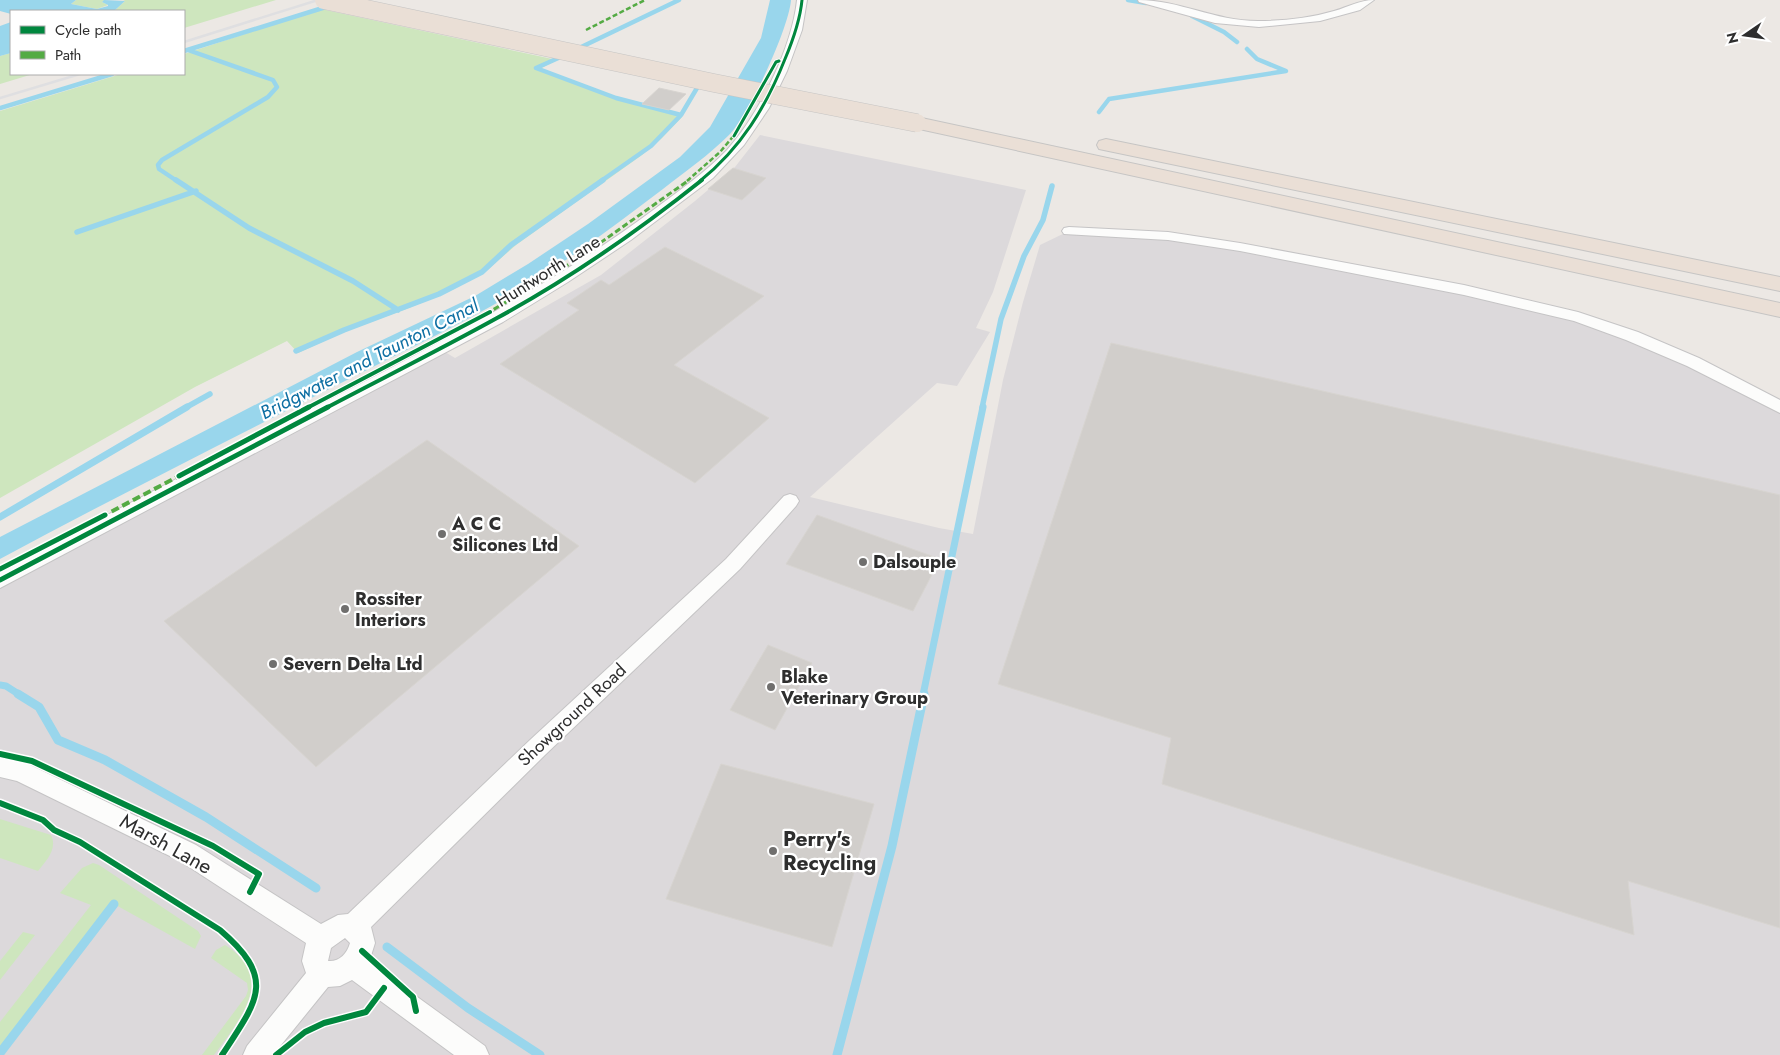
<svg xmlns="http://www.w3.org/2000/svg" width="1780" height="1055" font-family="Jost,sans-serif">
<style>
.industrial{fill:#dcd9db}
.green{fill:#cee6be}
.water{fill:#99d6ec}
.lines{fill:none;stroke-linecap:round;stroke-linejoin:round}
.stream-far3{stroke:#99d6ec;stroke-width:4.5}
.stream-far2{stroke:#99d6ec;stroke-width:5.5}
.stream-far1{stroke:#99d6ec;stroke-width:7}
.stream{stroke:#99d6ec;stroke-width:9}
.building{fill:#d1cecb;stroke:#d7d4d0}
.minor-casing{stroke:#c5c4c5;stroke-width:2}
.motorway-casing{stroke:#c6c5c4;stroke-width:2}
.minor{fill:#fcfcfb;fill-rule:evenodd}
.motorway{fill:#eadfd6;fill-rule:evenodd}
.rail{stroke:#dfdfe1;stroke-width:2.5}
.motorway-bridge-casing{stroke:#c6c5c4;stroke-width:19;stroke-linecap:butt}
.motorway-bridge{stroke:#eadfd6;stroke-width:18}
.quiet-far2{stroke:#54ab44;stroke-width:2.5;stroke-dasharray:5 2.5;stroke-linecap:butt}
.quiet-far1{stroke:#54ab44;stroke-width:3;stroke-dasharray:6 3;stroke-linecap:butt}
.quiet{stroke:#54ab44;stroke-width:4;stroke-dasharray:8 4;stroke-linecap:butt}
.cycleway-far3-casing{stroke:#fff;stroke-width:5}
.cycleway-far2-casing{stroke:#fff;stroke-width:6}
.cycleway-far1-casing{stroke:#fff;stroke-width:8}
.cycleway-casing{stroke:#fff;stroke-width:9}
.cycleway-far3{stroke:#00873e;stroke-width:3}
.cycleway-far2{stroke:#00873e;stroke-width:4}
.cycleway-far1{stroke:#00873e;stroke-width:5}
.cycleway{stroke:#00873e;stroke-width:6}
.poi-dot{fill:#706f6e;stroke:#fff;stroke-width:2}
.labels{text-anchor:middle;dominant-baseline:central;stroke-width:4.5;stroke-linejoin:round;paint-order:stroke}
.street-label{font-size:18px;fill:#2e2e2e;stroke:#fff}
.poi-label{font-size:18px;font-weight:bold;fill:#2e2e2e;stroke:#fff;text-anchor:start}
.water-label{font-size:19px;font-style:italic;fill:#0d6fa3;stroke:#fff}
.near-poi-label{font-size:21px;font-weight:bold;fill:#2e2e2e;stroke:#fff;text-anchor:start}
.near-street-label{font-size:21px;fill:#2e2e2e;stroke:#fff}
</style>
<rect width="100%" height="100%" fill="#ece8e4"/>
<path class="industrial" d="M760 135 1026 190 993 292 976 328 990 332 957 386 937 383 810 497 939 528 973 534 1003 380 1023 302 1040 245 1069 231 1168 236 1578 317 1780 407V1055H0V580L440 349 455 358 601 275 695 201 735 167Z"/>
<path class="green" d="M76 0H105L102 2 108 5 97 9 71 4Z
M123 0H276L184 28V11L150 10 114 11 125 1Z
M321 9 557 60 538 70 613 98 682 117 662 138 642 155 516 245 485 272 454 289 409 308 344 332 298 353 287 341 195 387 0 498V111L121 74H184V54Z
M11 53V74H33L0 84V56Z
M0 819 51 835C58 849 46 861 38 871L0 858Z
M93 863 99 865 198 931 201 936 195 949 114 904 0 1053V1022L91 905 60 893 82 868Z
M23 932 35 935 0 980V961Z
M225 945C277 978 240 1019 214 1055H202L246 996 248 990 247 983 211 958 216 950Z"/>
<path class="water" d="M0 0H76L71 4 97 9 108 6V5L102 2 104 0 125 1 114 11H11V14L0 11Z
M770 0H791C789 28 749 115 729 135 709 155 686 171 663 189 622 220 581 251 537 279 477 317 411 347 347 380 231 439 115 497 0 559V537L357 352 475 296 528 264 588 224 680 157 710 127 761 38Z
M11 22V53L0 56V26Z"/>
<g class="lines">
<path class="stream-far3" d="M1128 0 1146 3
M1192 16 1224 32 1237 42
M575 50 679 0
M184 51 329 6
M565 55 536 68 616 98 681 115
M0 108 112 74
M1099 112 1109 99 1286 71 1257 59 1247 49
M177 181 159 169 158 165 162 160 268 97 277 87 273 80 188 50
M601 181 651 146 681 115 697 88"/>
<path class="stream-far2" d="M176 180 249 228 353 281 398 310
M77 232 196 191
M296 351 344 330 439 294 482 272 511 245 603 180
M185 408 210 394
M982 408 1001 319 1024 256 1043 220 1052 186"/>
<path class="stream-far1" d="M0 517 187 407
M0 685 6 686 20 695
M923 695 983 407"/>
<path class="stream" d="M18 694 39 707 58 740 105 760 206 817 316 888
M387 947 468 1008 540 1055
M0 1053 114 904
M837 1055 892 846 924 694"/>
</g>
<path class="building" d="M659 88 686 94 669 110 642 104Z
M733 168 766 178 742 200 708 189Z
M665 247 764 296 674 365 769 418 695 483 500 364 579 310 567 303 601 280 609 285Z
M1111 343 1780 495V928L1628 881 1634 935 1162 784 1171 738 998 684Z
M427 440 579 546 316 767 164 621Z
M817 515 940 559 913 611 786 564Z
M768 645 812 663 775 730 730 710Z
M721 764 874 804 832 947 666 899Z"/>
<g class="lines">
<defs>
<path id="minor" d="M797 0H807L802 30 787 71 769 108 744 145 713 178 631 240 568 282 503 322 0 588V571C128 504 255 438 383 372 478 322 570 272 656 208 680 190 706 172 727 150 759 114 792 48 797 0Z
M1138 0C1180 0 1214 21 1258 21 1283 21 1310 18 1334 11 1349 7 1359 0 1374 0L1360 10 1320 21 1259 27 1215 23 1139 2Z
M1069 227 1168 232 1240 243 1464 285 1578 312 1638 332 1699 358 1780 400V413L1687 366 1626 340 1574 321 1464 295 1240 251 1168 240 1064 234 1062 231 1064 228Z
M790 494 796 496 799 501 796 506 740 569 546 754 371 927 375 943 369 962 485 1046 489 1055H454L352 980 340 986 328 987 273 1055H243L247 1046 306 973 302 961 306 943 180 861 17 781 0 777V757L28 764 196 845 321 924 338 915 348 914 530 740 726 559 784 496ZM345 938 350 943C347 954 339 962 328 961L331 948Z"/>
<path id="motorway" d="M917 117 1780 303V317L910 127 908 123 910 119Z
M1106 139 1780 277V291L1099 149 1097 145 1099 141Z"/>
</defs>
<use href="#minor" class="minor-casing"/>
<use href="#motorway" class="motorway-casing"/>
<use href="#minor" class="minor"/>
<use href="#motorway" class="motorway"/>
<path class="rail" d="M184 42 318 0
M0 98 80 74"/>
<defs>
<path id="motorway-bridge" d="M324 0 714 83 917 123"/>
</defs>
<use href="#motorway-bridge" class="motorway-bridge-casing"/>
<use href="#motorway-bridge" class="motorway-bridge"/>
<path class="quiet-far2" d="M586 30 645 0
M687 181 720 152 736 133"/>
<path class="quiet-far1" d="M486 314 576 260 689 180"/>
<path class="quiet" d="M101 517 183 474"/>
<defs>
<path id="cycleway-far3" d="M734 136 776 62 779 61
M700 181C741 148 766 107 785 59 793 40 800 21 802 0"/>
<path id="cycleway-far2" d="M307 408 490 312
M326 408C383 378 441 349 497 318 569 279 638 231 702 180"/>
<path id="cycleway-far1" d="M179 476 309 407
M0 569 105 515
M0 580 328 407"/>
<path id="cycleway" d="M0 754 32 761 213 846 259 874 250 892
M0 803 43 820 54 830 80 842 220 930C277 979 258 1000 222 1055
M362 951 413 997 416 1011
M276 1055 305 1032 324 1023 366 1012 384 988"/>
</defs>
<use href="#cycleway-far3" class="cycleway-far3-casing"/>
<use href="#cycleway-far2" class="cycleway-far2-casing"/>
<use href="#cycleway-far1" class="cycleway-far1-casing"/>
<use href="#cycleway" class="cycleway-casing"/>
<use href="#cycleway-far3" class="cycleway-far3"/>
<use href="#cycleway-far2" class="cycleway-far2"/>
<use href="#cycleway-far1" class="cycleway-far1"/>
<use href="#cycleway" class="cycleway"/>
</g>
<g class="poi-dot">
<circle cx="442" cy="534" r="5"/>
<circle cx="863" cy="562" r="5"/>
<circle cx="345" cy="609" r="5"/>
<circle cx="273" cy="664" r="5"/>
<circle cx="771" cy="687" r="5"/>
<circle cx="773" cy="851" r="5"/>
</g>
<g class="labels">
<g class="street-label">
<text transform="translate(548 271) rotate(-32)">Huntworth Lane</text>
<text transform="translate(572 715) rotate(-43)">Showground Road</text>
</g>
<g class="poi-label">
<text x="452" y="524">A C C<tspan x="452" dy="21">Silicones Ltd</tspan></text>
<text x="873" y="562">Dalsouple</text>
<text x="355" y="599">Rossiter<tspan x="355" dy="21">Interiors</tspan></text>
<text x="283" y="664">Severn Delta Ltd</text>
<text x="781" y="677">Blake<tspan x="781" dy="21">Veterinary Group</tspan></text>
</g>
<g class="water-label">
<text transform="translate(369 359) rotate(-27)">Bridgwater and Taunton Canal</text>
</g>
<g class="near-poi-label">
<text x="783" y="839">Perry's<tspan x="783" dy="24">Recycling</tspan></text>
</g>
<g class="near-street-label">
<text transform="translate(166 844) rotate(29)">Marsh Lane</text>
</g>
</g>
<rect x="10" y="10" width="175" height="65" fill="#ffffff" stroke="#ababab"/>
<rect x="20" y="26" width="25" height="8" fill="#00873e" stroke="#ababab"/>
<text x="55" y="35" font-size="15" fill="#2e2e2e">Cycle path</text>
<rect x="20" y="51" width="25" height="8" fill="#54ab44" stroke="#ababab"/>
<text x="55" y="60" font-size="15" fill="#2e2e2e">Path</text>
<g transform="translate(1745 35) rotate(257)" stroke="#ffffff" stroke-width="4" paint-order="stroke">
<path d="M0-4L9 19L0 12L-9 19Z" fill="#2e2e2e"/>
<text y="-8" font-size="14" font-weight="bold" text-anchor="middle" fill="#2e2e2e">N</text>
</g>
</svg>
